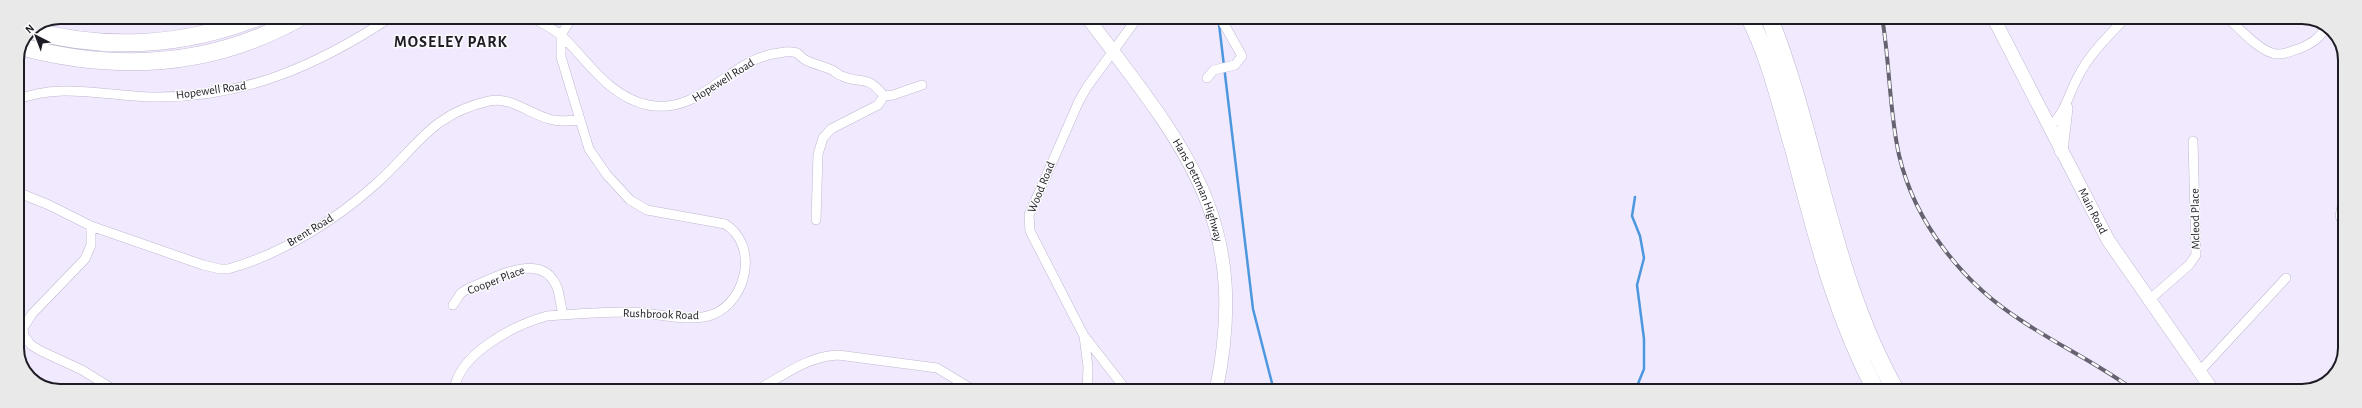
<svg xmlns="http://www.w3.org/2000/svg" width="2362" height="408" font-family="'Alegreya Sans',sans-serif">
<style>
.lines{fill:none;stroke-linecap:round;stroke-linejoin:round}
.stream{stroke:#4d97de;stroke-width:2.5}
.street-casing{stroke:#c0b7d0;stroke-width:10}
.secondary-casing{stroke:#c0b7d0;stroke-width:14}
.highway-casing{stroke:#c0b7d0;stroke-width:18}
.street{stroke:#fff;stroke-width:9}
.secondary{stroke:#fff;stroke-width:13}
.highway{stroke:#fff;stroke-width:17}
.rail-casing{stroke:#66626f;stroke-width:4}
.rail{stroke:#fbfbfb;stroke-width:2.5;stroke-dasharray:8;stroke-linecap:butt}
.labels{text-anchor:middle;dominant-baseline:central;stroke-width:3;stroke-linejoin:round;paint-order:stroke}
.street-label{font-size:12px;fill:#1e1b24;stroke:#fbfbfb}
.district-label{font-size:16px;font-weight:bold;letter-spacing:1px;fill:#1e1b24;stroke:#fbfbfb}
.rim{fill:none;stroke:#1e1b24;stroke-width:2}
</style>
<rect width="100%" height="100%" fill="#f1eaff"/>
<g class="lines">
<path class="stream" d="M1219 24 1253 309 1274 391
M1635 391 1644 369V339L1637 285 1644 258 1640 236 1632 216 1635 197"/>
<defs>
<path id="street" d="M531 17C541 23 553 28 562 36 588 61 609 97 648 105 702 116 729 58 779 53 784 52 792 51 797 53 799 54 801 57 804 59 812 64 823 66 832 70 836 72 838 75 842 76 861 85 866 73 884 96
M2227 17C2239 28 2261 53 2277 54 2285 55 2293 50 2301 48 2312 43 2320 38 2326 27
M1207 78 1214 70 1235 65 1242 56 1220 17
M884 96 893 95 922 85
M17 100C57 82 108 96 151 97 242 99 317 66 391 17
M2049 128C2068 109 2067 96 2079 75 2090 53 2110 35 2126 17
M17 192 49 205 91 226 203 265 220 269H228C282 254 336 220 377 183 417 147 431 114 489 101 510 96 530 114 549 119 559 122 569 121 579 120
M816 220 818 154 823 138 831 129 878 105 884 96
M91 226V245L85 259 32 314 23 328 24 336 31 345 41 351 82 370 116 391
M2345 227 2340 216 2345 192
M2149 300 2189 265 2196 255 2193 141
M453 305 461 293 469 288C495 278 544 248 558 290 560 298 561 307 563 315
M1085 337 1127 391
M2199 372 2286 278
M454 391C458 354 514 325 547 316 574 314 602 312 629 312 656 312 689 324 714 314 747 300 759 245 725 224L647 210 630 200 607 175 589 149 561 57V35L572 17
M755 391C782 377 807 356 838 355L937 368 975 391
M1087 391 1088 367 1084 336 1030 231 1029 215 1079 101 1087 87 1138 17"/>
<g id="secondary">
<path id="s1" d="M1087 17C1184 146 1252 219 1216 391"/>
<path id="s2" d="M1993 17 2108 240 2213 391"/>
<path d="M2061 151 2066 108"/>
</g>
<path id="highway" d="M1749 17C1770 58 1780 103 1793 147 1816 233 1834 311 1876 391
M1769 17C1818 140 1830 275 1896 391
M30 30C106 51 185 46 258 17
M22 47C118 72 213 67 301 17"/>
</defs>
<use href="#street" class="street-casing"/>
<use href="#secondary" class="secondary-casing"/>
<use href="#highway" class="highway-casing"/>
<use href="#street" class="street"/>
<use href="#secondary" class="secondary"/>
<use href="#highway" class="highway"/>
<defs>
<path id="rail" d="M1882 17C1890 63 1889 110 1899 155 1915 224 1964 284 2022 321 2059 346 2099 364 2135 391"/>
</defs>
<use href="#rail" class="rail-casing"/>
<use href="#rail" class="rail"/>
</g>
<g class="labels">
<g class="street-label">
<text transform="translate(723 80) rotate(-32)">Hopewell Road</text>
<text transform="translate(211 90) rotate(-8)">Hopewell Road</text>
<text transform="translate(1041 187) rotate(-68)">Wood Road</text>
<text stroke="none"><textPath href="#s1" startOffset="207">Hans Dettman Highway</textPath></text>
<text stroke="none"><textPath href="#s2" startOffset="218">Main Road</textPath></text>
<text transform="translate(2195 219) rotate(-91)">Mcleod Place</text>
<text transform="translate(310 230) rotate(-31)">Brent Road</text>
<text transform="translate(496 280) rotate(-21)">Cooper Place</text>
<text transform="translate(661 314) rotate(2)">Rushbrook Road</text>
</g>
<g class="district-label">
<text x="451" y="42">MOSELEY PARK</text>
</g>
</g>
<path d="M0 0H2362V408H0ZM60 24H2302A36 36 0 0 1 2338 60V348A36 36 0 0 1 2302 384H60A36 36 0 0 1 24 348V60A36 36 0 0 1 60 24Z" fill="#e9e9ea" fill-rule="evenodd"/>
<path class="rim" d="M60 24H2302A36 36 0 0 1 2338 60V348A36 36 0 0 1 2302 384H60A36 36 0 0 1 24 348V60A36 36 0 0 1 60 24Z"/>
<g transform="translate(36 36) rotate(318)" stroke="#fbfbfb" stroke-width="3" paint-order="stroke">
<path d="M0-3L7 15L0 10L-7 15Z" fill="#1e1b24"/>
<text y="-6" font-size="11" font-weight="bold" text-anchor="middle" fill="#1e1b24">N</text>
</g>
</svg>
